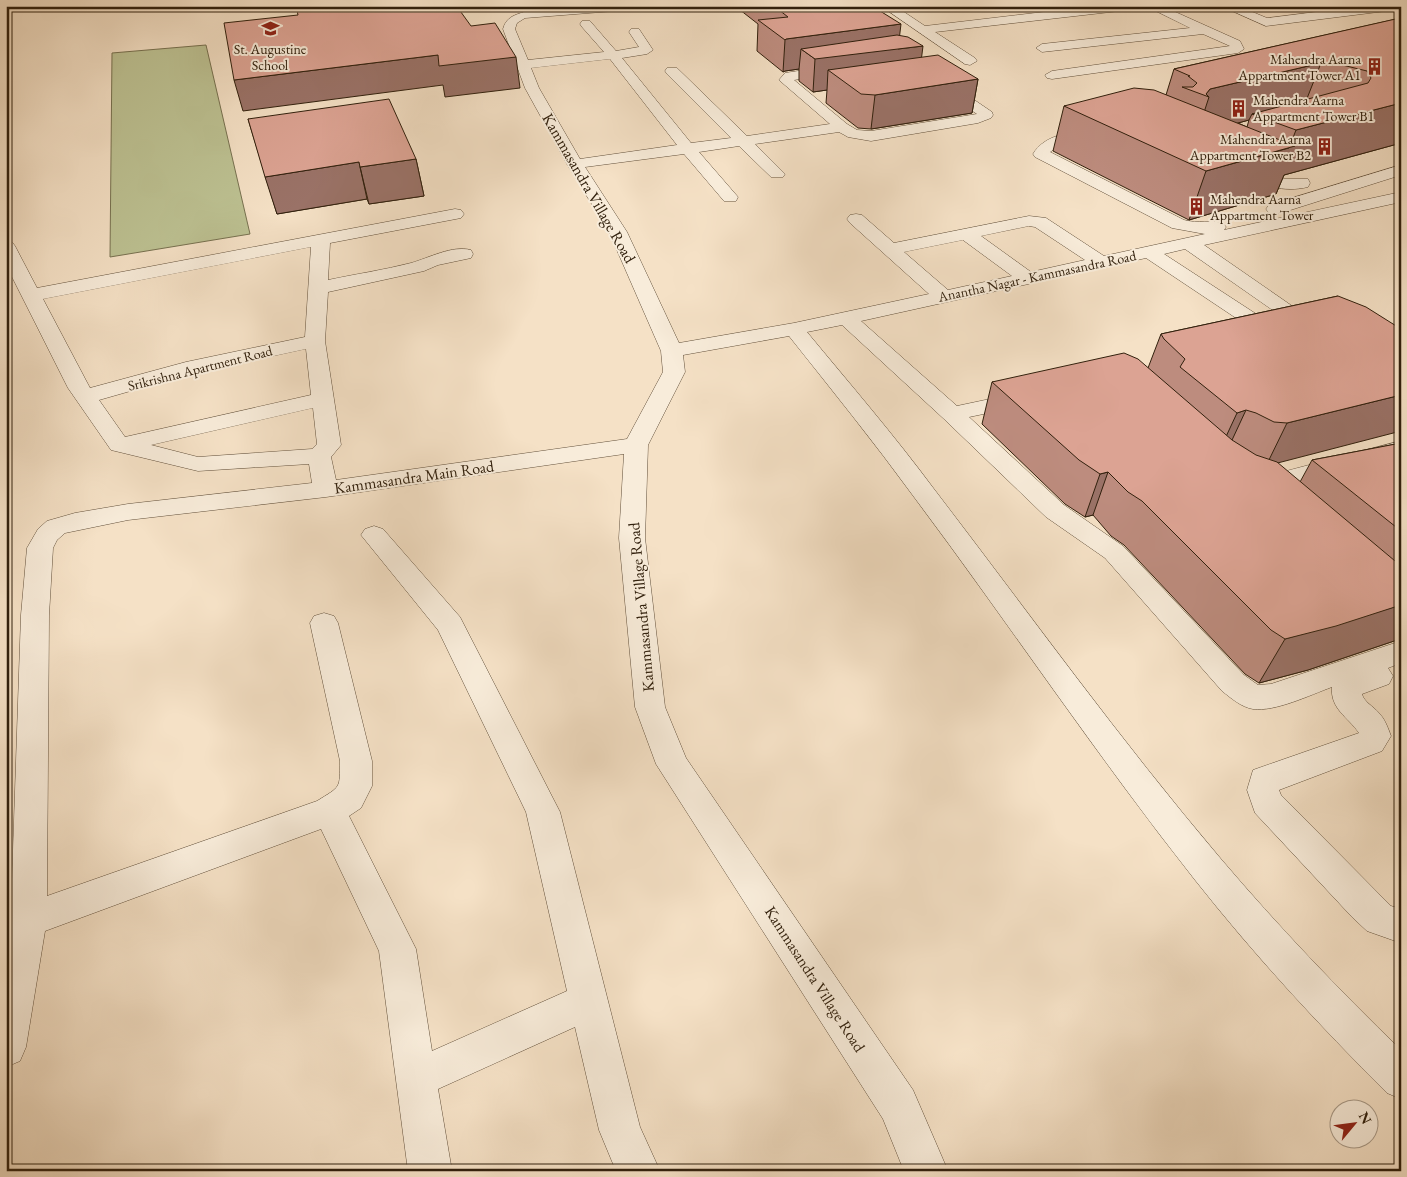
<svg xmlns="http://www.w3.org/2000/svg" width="1407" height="1177" font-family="'EB Garamond',serif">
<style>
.green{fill:#bdc293;stroke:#777150}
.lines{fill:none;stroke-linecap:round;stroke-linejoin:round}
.minor-casing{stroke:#62503b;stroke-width:1}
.minor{fill:#f8ecda;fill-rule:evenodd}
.wall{fill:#bd8c7e;stroke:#31200d;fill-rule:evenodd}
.shaded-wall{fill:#9a7267;stroke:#31200d}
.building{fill:#dca393;stroke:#31200d}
.labels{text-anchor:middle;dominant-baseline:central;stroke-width:4;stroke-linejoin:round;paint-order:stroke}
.far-poi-label{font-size:14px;fill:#31200d;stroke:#f8ecda;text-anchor:end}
.far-street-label{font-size:14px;fill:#31200d;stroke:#f8ecda}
.street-label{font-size:16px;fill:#31200d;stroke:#f8ecda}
</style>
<rect width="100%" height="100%" fill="#f5e1c6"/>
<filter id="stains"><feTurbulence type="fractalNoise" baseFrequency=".004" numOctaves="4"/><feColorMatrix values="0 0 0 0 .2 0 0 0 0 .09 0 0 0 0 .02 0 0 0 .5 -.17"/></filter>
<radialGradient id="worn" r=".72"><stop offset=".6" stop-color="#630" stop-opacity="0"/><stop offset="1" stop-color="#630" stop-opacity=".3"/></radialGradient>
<path class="green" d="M206 45 250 234 110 257 112 53Z"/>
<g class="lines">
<defs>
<path id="minor" d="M6 6H23L21 8 6 11Z
M535 6H547L546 9 583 6H633L627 10 525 18 517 23 515 29 528 60 604 52 582 27 580 24 582 21H590L616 51 639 47 629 32 631 29H639L653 50 647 54 622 58 691 143 731 138 667 74 665 71 667 68H677L747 136 830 124 779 80 785 73 837 65 842 66 844 69 842 72 794 80 847 124 857 130 871 131 977 114 938 88 936 85 943 81 948 82 992 112 993 115 991 118 978 123 871 141 848 137 839 132 755 144 785 174 783 177H771L739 146 699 152 738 197 736 201H724L684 154 585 167 627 232 679 343 794 323 929 294 850 223 847 219 850 215 856 214 862 215 894 243 1029 216 1046 218 1104 256 1205 234 1172 228 1035 157 1033 154C1045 134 1070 133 1091 128L1096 130 1099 133 1096 136 1061 145 1050 152 1184 220C1198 224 1211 220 1223 223L1226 227 1224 230 1401 192V202L1204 245 1308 317 1320 323 1323 327 1320 331 1313 333 1294 325 1185 249 1164 254 1270 323 1277 335C1272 343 1262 345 1253 342L1250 338 1255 332 1254 330 1146 258 861 321 957 406 1023 392 1031 394 1034 399 1031 404 969 417 1064 505 1123 546 1244 675 1258 685 1271 684 1401 641V663L1388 668 1393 676 1389 684 1362 694C1364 702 1373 706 1379 713 1385 719 1388 728 1391 736L1382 751 1279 790 1281 795 1378 893 1391 906 1401 909V943L1367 931 1352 917 1255 813 1247 790 1253 770 1359 733C1348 717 1330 709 1332 687 1310 695 1275 712 1253 709 1241 707 1231 698 1222 691L1105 558 1046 517 944 419 842 325 807 332C850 384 894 435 934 489 1029 613 1120 740 1221 859 1278 926 1338 989 1401 1050V1099L1387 1093C1319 1025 1255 956 1195 880 1097 756 1009 624 914 497 874 442 831 389 789 336L683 355 685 372 648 445 645 538 665 707 686 758 913 1090 948 1171H904L883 1119 656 764 635 707 619 538 624 454 326 497 128 520 65 533 57 540 53 548 49 615 47 896 317 801C341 786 340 789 340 761L310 623 314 616 324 613 334 616 338 623 372 761V786L361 808 349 816 416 949 432 1051 567 991 526 812 438 630 361 535 365 529 374 526 383 529 460 617 560 812 640 1127 660 1171H616L599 1130 575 1027 438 1089 452 1171H408L379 951 321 829 45 931 26 1047 20 1061 6 1067V911L11 909 21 615 27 548 38 529 47 521 75 513 128 504 312 483 309 464 198 471 111 450 68 388 6 265V241L12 242 15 246 37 288 455 209 461 210 464 214 461 218 330 243 328 280C356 274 384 270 411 263 429 258 452 245 471 250L473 254 471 258 438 265 424 271 328 292 325 341 341 445 331 457 336 480 627 439 663 372 661 351 609 232 567 164 525 88 503 29C508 11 524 16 535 6ZM610 59 677 145 580 159 539 88 531 68ZM1029 226 1035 227 1085 260 1031 272 981 236ZM963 240 1012 276 948 290 904 252ZM311 247 305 337 186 362 90 388 43 299ZM306 349 311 395 125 437 99 400 190 374ZM313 408 317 444 312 449 198 457 151 445Z
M881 6H895L925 26 1095 6H1134L1128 10 935 32 975 58 977 61 970 65 965 64Z
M1146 6H1162L1240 41 1244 49 1238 53 1052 79 1047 78 1045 75 1052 71 1230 46 1203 34 1042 52 1036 48 1042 44 1190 28Z
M1221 6H1238L1267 18 1364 6H1400L1394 10 1266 26Z
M1401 165V175L1281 213 1275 214 1269 213 1266 209 1269 205Z
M1246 168 1278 179H1308L1310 183 1308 187C1283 193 1263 185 1240 176L1238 173 1240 170Z
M1401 441V455L1286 487 1249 481 1246 476 1249 471 1258 468 1286 471Z"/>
</defs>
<use href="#minor" class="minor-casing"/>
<use href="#minor" class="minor"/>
</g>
<path class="wall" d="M735 6H872L899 36 921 58 978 79 972 113 871 129 858 128 826 103 827 90 813 92 799 81V69L785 71 783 72 757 51 758 24Z
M1401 18V143L1284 175 1276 194 1189 220 1053 151 1064 106 1166 95 1174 69ZM1249 120 1247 127 1238 123Z
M248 119 416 159 424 196 369 204 367 199 277 214Z
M1338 296 1277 463 1300 482 1312 460 1401 443V640L1400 639 1308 670 1259 683 1245 674 1124 545 1111 536 1093 515 1085 517 1065 504 982 424 992 382 1148 368 1161 334Z"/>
<path class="shaded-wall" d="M478 6H528V7L479 11Z
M901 24 898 49 923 46 919 78 828 70 827 90 813 92 815 59 801 49 799 69 785 71 783 72 785 40 786 39Z
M438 55 516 57 520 88 445 97 443 85 243 111 234 80Z
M1321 63 1304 106 1252 114 1249 120 1197 134 1209 97 1206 94 1210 89Z
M978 79 972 113 871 129 875 95Z
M1401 103V143L1284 175 1276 194 1189 220 1206 171 1289 148 1296 130Z
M416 159 424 196 369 204 360 167Z
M359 162 367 199 277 214 265 177Z
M1401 395V431L1266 466 1287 423Z
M1246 410 1226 453 1217 456 1237 413Z
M1108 472 1093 515 1085 517 1100 474Z
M1401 605 1400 639 1308 670 1259 683 1285 639Z"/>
<path class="building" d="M296 6H437L439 10 458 8 471 26 495 23 516 57 439 66 438 55 234 80 224 23 298 15Z
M774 6H872L901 24 786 39 785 40 758 20 788 17Z
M1400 18H1401V103L1296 130 1252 114 1368 83 1371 78 1367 71 1334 63H1321L1210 89 1206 94 1209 97 1182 87H1193L1197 83 1188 76H1190L1174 69Z
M897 35 908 37 923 46 815 59 801 49Z
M938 55 978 79 875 95 861 94 828 70Z
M1134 88 1154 90 1295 146 1206 171 1064 106Z
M389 99 416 159 360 167 359 162 265 177 248 119Z
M1338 296 1366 307 1401 329V395L1287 423 1274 422 1256 413 1246 410 1237 413 1180 367 1185 359 1164 339 1161 334Z
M1124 353 1138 359 1232 440 1256 455 1277 462 1401 566V605L1336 626 1285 639 1271 630 1142 501 1128 492 1108 472 1100 474 1079 460 992 382Z
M1401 443V531L1312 460Z"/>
<defs>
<symbol id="school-bare" viewBox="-9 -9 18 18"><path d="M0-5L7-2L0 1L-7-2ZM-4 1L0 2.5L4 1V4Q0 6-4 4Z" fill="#8f2418" stroke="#f8ecda" stroke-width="2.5" paint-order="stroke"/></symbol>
<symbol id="building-bare" viewBox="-9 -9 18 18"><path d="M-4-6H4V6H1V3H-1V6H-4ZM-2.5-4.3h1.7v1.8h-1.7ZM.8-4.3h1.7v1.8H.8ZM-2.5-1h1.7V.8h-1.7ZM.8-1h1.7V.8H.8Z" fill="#8f2418" stroke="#f8ecda" stroke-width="2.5" paint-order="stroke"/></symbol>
</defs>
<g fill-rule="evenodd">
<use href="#school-bare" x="258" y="16" width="25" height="25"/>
<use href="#building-bare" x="1362" y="54" width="25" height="25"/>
<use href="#building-bare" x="1226" y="96" width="25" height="25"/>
<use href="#building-bare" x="1312" y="134" width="25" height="25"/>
<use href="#building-bare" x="1184" y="194" width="25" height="25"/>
</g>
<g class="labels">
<g class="far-poi-label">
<text x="270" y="49" text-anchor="middle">St. Augustine<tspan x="270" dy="16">School</tspan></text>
<text x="1361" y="59">Mahendra Aarna<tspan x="1361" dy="16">Appartment Tower A1</tspan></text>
<text x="1253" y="100" text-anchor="start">Mahendra Aarna<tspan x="1253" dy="16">Appartment Tower B1</tspan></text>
<text x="1311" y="139">Mahendra Aarna<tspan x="1311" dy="16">Appartment Tower B2</tspan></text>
<text x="1210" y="199" text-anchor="start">Mahendra Aarna<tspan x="1210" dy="16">Appartment Tower</tspan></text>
</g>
<g class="far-street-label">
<text transform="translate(1037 276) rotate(-12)">Anantha Nagar - Kammasandra Road</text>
<text transform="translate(200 368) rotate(-14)">Srikrishna Apartment Road</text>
</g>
<g class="street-label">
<text transform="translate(589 188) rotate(60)">Kammasandra Village Road</text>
<text transform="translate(414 477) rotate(-8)">Kammasandra Main Road</text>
<text transform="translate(641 607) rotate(-95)">Kammasandra Village Road</text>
<text transform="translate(815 979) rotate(57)">Kammasandra Village Road</text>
</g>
</g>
<rect width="1407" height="1177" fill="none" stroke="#f5e1c6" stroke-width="25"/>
<rect x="8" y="8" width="1392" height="1162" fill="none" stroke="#31200d" stroke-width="2.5"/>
<rect x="12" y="12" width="1382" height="1152" fill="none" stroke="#31200d"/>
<g transform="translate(1354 1124) rotate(61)"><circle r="24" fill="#f8ecda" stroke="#a89a88"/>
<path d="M0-4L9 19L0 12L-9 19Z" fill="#8f2418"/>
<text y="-8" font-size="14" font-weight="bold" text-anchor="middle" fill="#31200d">N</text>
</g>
<rect width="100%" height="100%" filter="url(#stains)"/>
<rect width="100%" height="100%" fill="url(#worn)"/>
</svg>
